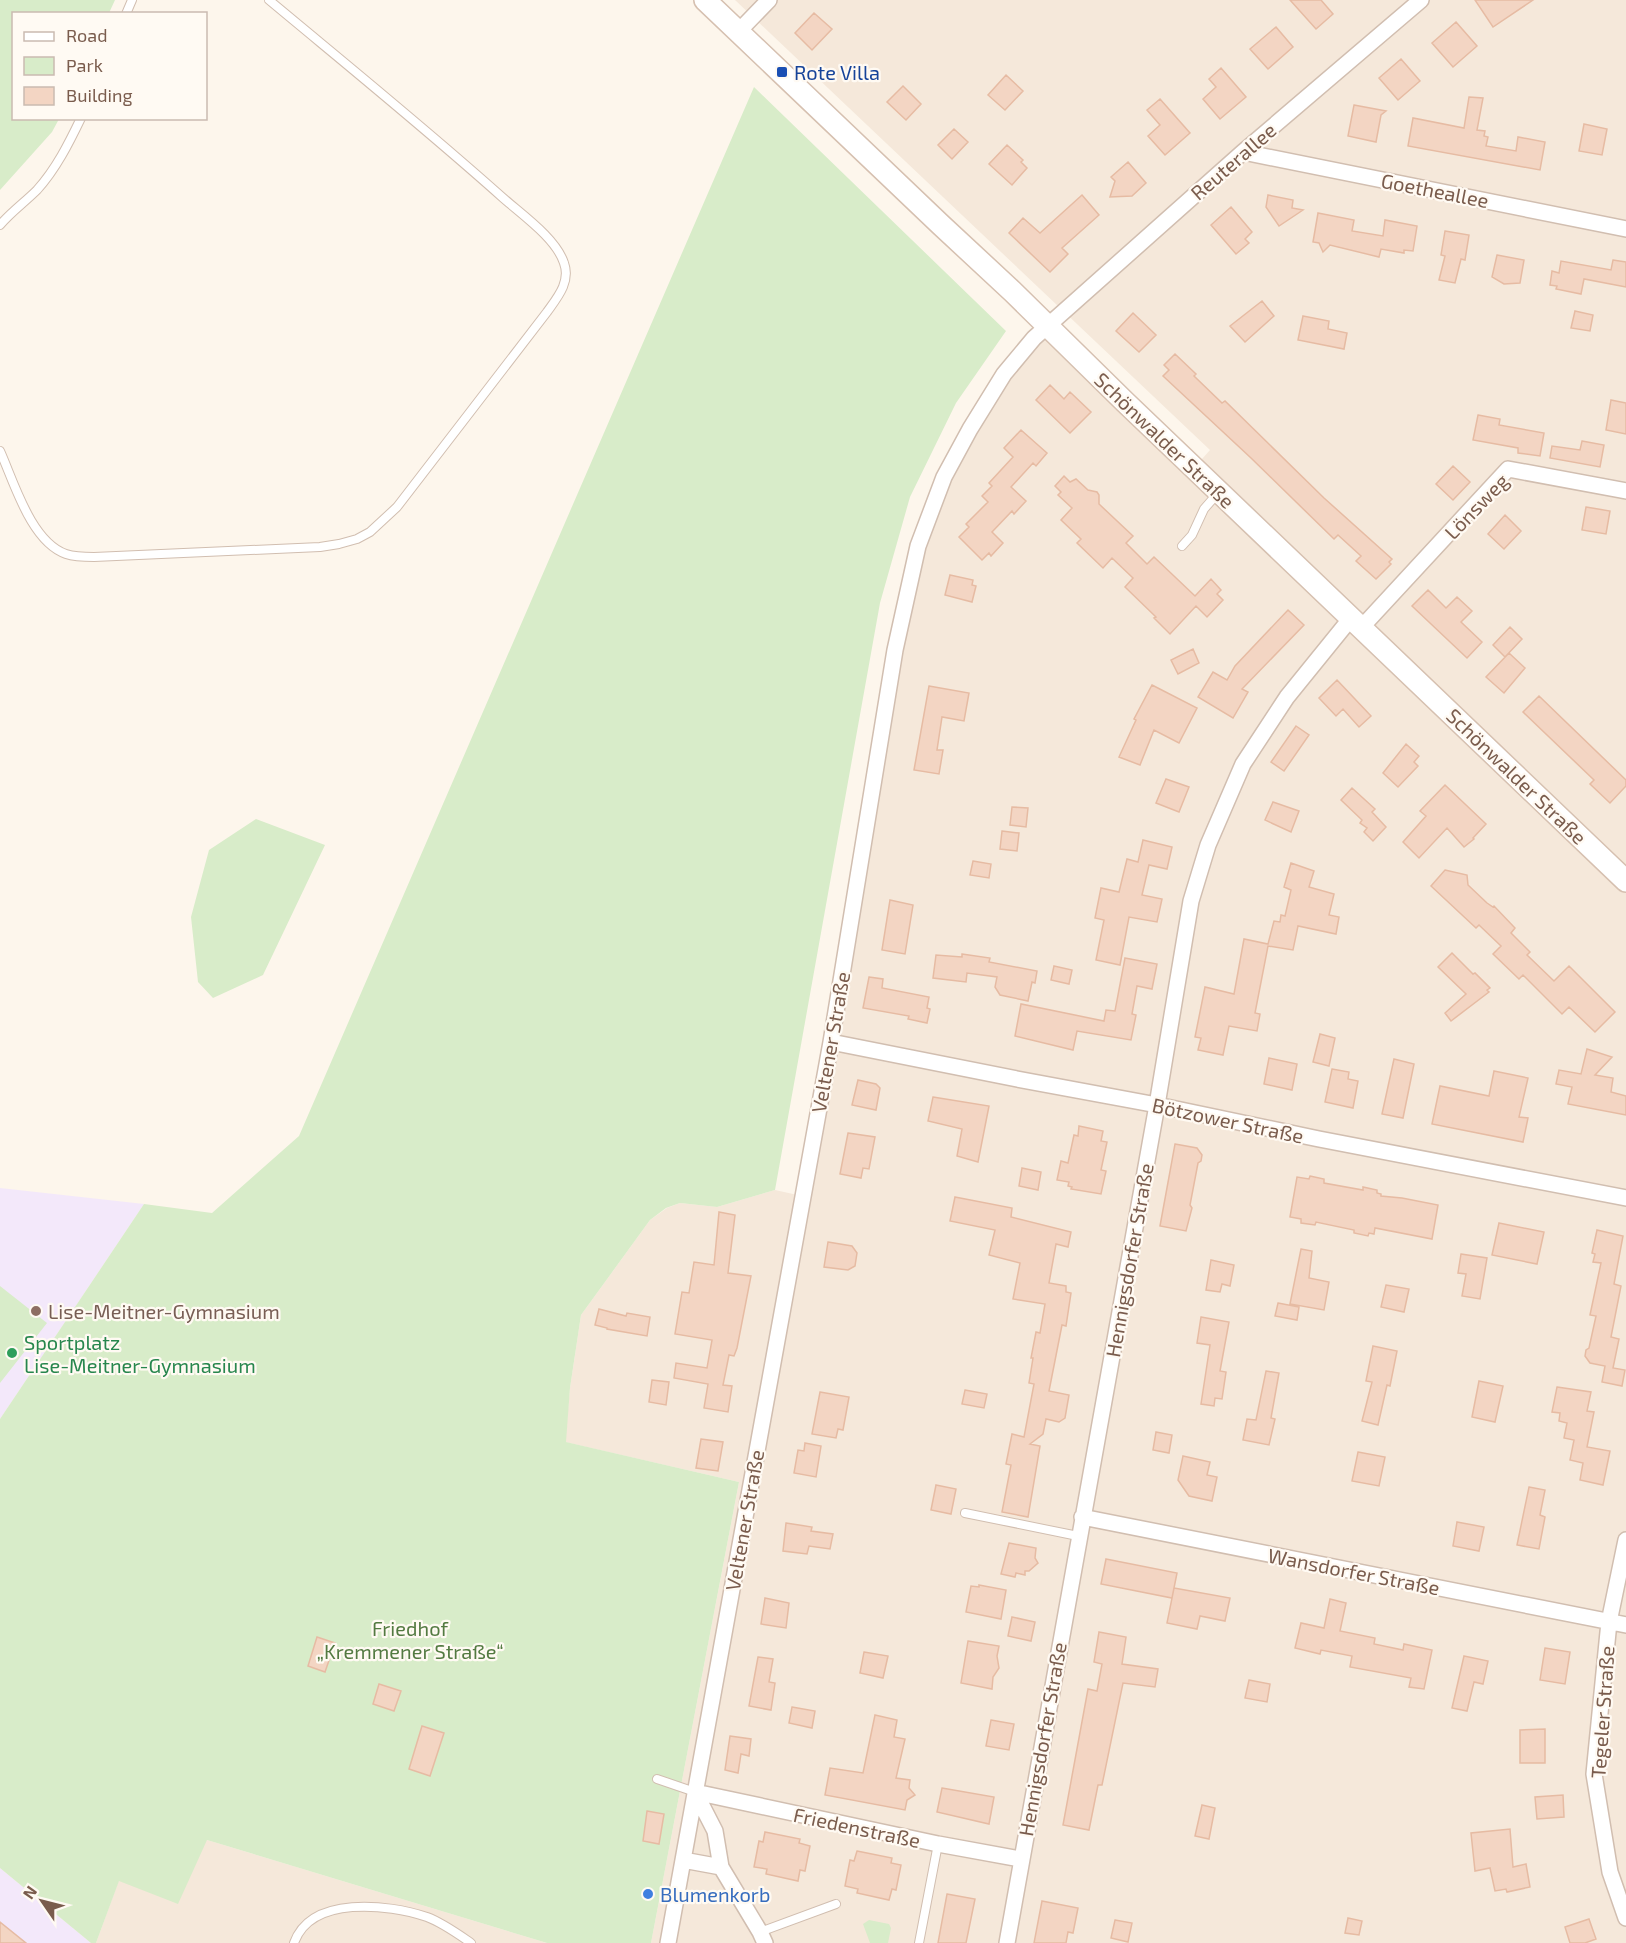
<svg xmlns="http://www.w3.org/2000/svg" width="1626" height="1943" font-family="'Exo 2',sans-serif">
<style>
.residential{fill:#f5e8da}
.education{fill:#f3e8fa}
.green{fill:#d8ecc9}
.building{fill:#f3d5c3;stroke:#e6bba3;stroke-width:1.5}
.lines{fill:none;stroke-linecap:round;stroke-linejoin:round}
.service-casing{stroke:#d1beb0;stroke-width:10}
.minor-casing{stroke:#d1beb0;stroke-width:18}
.secondary-casing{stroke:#d6c0b0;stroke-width:24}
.service{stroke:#fff;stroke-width:8}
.minor{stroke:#fff;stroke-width:15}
.secondary{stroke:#fff;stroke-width:21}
.transit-dot{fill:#1a4fb4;stroke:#fffaf3;stroke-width:2}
.education-dot{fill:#8d6e63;stroke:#fffaf3;stroke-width:2}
.leisure-dot{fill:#2e9e5b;stroke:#fffaf3;stroke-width:2}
.shop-dot{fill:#3f7fe0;stroke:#fffaf3;stroke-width:2}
.labels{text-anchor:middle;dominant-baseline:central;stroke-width:4.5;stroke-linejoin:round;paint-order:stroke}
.transit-label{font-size:20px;fill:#164399;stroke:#fffaf3;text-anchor:start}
.street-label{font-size:20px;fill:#7a5c4d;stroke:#fffaf3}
.education-label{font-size:20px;fill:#785e54;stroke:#fffaf3;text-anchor:start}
.leisure-label{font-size:20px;fill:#27864d;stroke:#fffaf3;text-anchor:start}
.park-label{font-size:20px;fill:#537a41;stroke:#fffaf3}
.shop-label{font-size:20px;fill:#366cbe;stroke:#fffaf3;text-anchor:start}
</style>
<rect width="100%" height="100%" fill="#fdf6ec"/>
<path class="residential" d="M735 0H1626V1943H651L739 1482 565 1442 570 1388 581 1315 650 1220 667 1208 680 1203 717 1207 775 1190 802 1196 918 546 970 429 1047 325 1194 468 1210 450Z
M207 1840 547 1943H96L119 1880Z"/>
<path class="education" d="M0 1188 144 1204 0 1419Z
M0 1868 91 1943H0Z"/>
<path class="green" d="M0 0H115L109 13 14 14V118L59 119 52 132 0 190Z
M754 87 1006 331 956 403 910 497 880 603 775 1190 717 1207 680 1203 666 1208 650 1220 581 1315 570 1388 566 1442 739 1482 651 1943H547L207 1840 178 1904 119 1881 96 1943H91L0 1868V1419L144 1204 212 1213 299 1136Z
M256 819 325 845 263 975 213 998 198 982 191 917 209 850Z
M0 1286 47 1323 0 1383Z
M869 1920 889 1924 891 1928 888 1943H870L863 1924Z"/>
<path class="building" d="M1290 0H1321L1333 14 1316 29Z
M1475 0H1533L1493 27Z
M814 13 832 29 812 50 795 33Z
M1456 22 1477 46 1453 67 1432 43Z
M1276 27 1293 47 1268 69 1250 49Z
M1401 59 1420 81 1398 100 1379 78Z
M1221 68 1246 97 1220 119 1203 99 1216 87 1209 79Z
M1006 75 1023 91 1005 110 988 95Z
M903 86 921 104 906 120 887 102Z
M1469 97 1483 98 1477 130 1485 131 1484 136 1488 137 1486 146 1516 151 1518 137 1545 142 1540 170 1408 146 1413 118 1464 128Z
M1160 99 1190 133 1165 155 1148 136 1160 125 1147 110Z
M1354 105 1386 111 1381 115 1376 142 1348 136Z
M1584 124 1607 129 1602 155 1579 151Z
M954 129 968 142 952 159 938 145Z
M1007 145 1023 160 1021 162 1027 168 1012 185 989 164Z
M1128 162 1146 183 1132 196 1110 197 1115 181 1111 177Z
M1082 195 1099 215 1062 248 1068 254 1050 272 1009 233 1023 218 1040 233Z
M1268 195 1293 200 1292 208 1303 210 1279 226 1266 207Z
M1231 207 1252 232 1245 239 1249 243 1236 254 1211 225Z
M1318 213 1354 220 1352 231 1383 236 1385 220 1417 226 1413 251 1404 250V253L1381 249 1379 257 1330 245 1323 252 1319 243 1313 242Z
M1445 231 1469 235 1465 260 1461 259 1455 283 1439 280 1445 256 1441 255Z
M1497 255 1524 260 1520 283 1504 284 1492 277Z
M1613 260 1626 262V287L1584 279 1581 294 1556 289 1557 286 1550 285 1552 271 1559 273 1561 261 1611 270Z
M1262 301 1274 316 1245 342 1230 326Z
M1575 311 1593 315 1590 331 1571 328Z
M1133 313 1156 335 1139 352 1116 331Z
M1303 316 1329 321 1328 329 1347 333 1344 349 1298 340Z
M1175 354 1196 374 1194 376 1222 403 1225 401 1324 498 1392 559 1389 562 1391 564 1376 579 1356 561 1361 556 1338 535 1334 539 1251 458 1163 376 1169 370 1164 365Z
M1050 385 1064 399 1070 392 1091 412 1070 433 1036 400Z
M1611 400 1626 403V434L1606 430Z
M1478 415 1500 419 1499 425 1544 433 1540 456 1518 453V448L1473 440Z
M1021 430 1047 453 1036 466 1033 463 1011 487 1026 501 1014 514 1012 511 992 532 1003 543 991 556 989 553 982 560 959 537 969 527 966 524 988 502 982 496 992 486 989 483 1013 457 1004 448Z
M1582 441 1604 445 1600 467 1550 458 1552 446 1580 450Z
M1453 466 1470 482 1453 500 1436 484Z
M1064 476 1070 482 1076 479 1088 490 1097 492 1099 495V504L1133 536 1126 543 1147 564 1154 557 1195 596 1211 579 1221 590 1217 594 1223 600 1207 617 1196 606 1170 634 1154 618 1156 617 1125 587 1133 578 1112 558 1103 568 1077 543 1081 539 1061 520 1072 508 1058 495 1061 492 1055 486Z
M1586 507 1610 511 1606 534 1582 530Z
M1505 515 1521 531 1504 549 1488 534Z
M950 575 973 580 972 585 976 586 972 602 945 595Z
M1428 590 1446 608 1457 597 1472 611 1461 622 1482 642 1467 658 1412 606Z
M1288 610 1304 625 1242 689 1248 692 1233 718 1198 697 1213 672 1227 680 1235 666Z
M1510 627 1522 639 1505 657 1493 645Z
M1193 649 1199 663 1178 674 1171 660Z
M1509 653 1525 668 1504 693 1486 677Z
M1337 680 1371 716 1359 727 1343 709 1336 716 1319 698Z
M1152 685 1197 708 1179 743 1154 730 1140 765 1119 757 1136 720 1134 719Z
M929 686 969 693 964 721 942 717 937 750H943L939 774 914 770Z
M1539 696 1626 780V786L1610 803 1590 784 1594 780 1523 712Z
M1296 726 1309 735 1284 771 1271 762Z
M1406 744 1419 756 1414 762 1418 766 1398 787 1383 773Z
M1166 779 1189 787 1179 812 1156 803Z
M1445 785 1486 824 1473 838 1474 839 1464 847 1447 828 1419 858 1403 842 1426 816 1420 811Z
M1352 788 1375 809 1372 812 1386 827 1373 841 1364 832 1367 828 1360 823 1362 820 1341 800Z
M1273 802 1299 811 1291 832 1265 820Z
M1012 807 1028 808 1026 827 1010 825Z
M1002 831 1019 833 1017 851 1000 849Z
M1143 840 1172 847 1167 869 1149 865 1142 895 1162 899 1157 922 1129 917 1120 965 1096 960 1104 920 1095 918 1101 888 1119 892 1127 859 1138 862Z
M973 861 991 864 989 878 970 875Z
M1291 863 1314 871 1309 887 1334 894 1329 915 1339 917 1336 934 1298 926 1293 950 1268 946 1255 1013 1260 1014 1257 1031 1229 1026 1223 1055 1198 1050 1201 1038 1195 1037 1205 987 1234 994 1244 939 1268 944 1274 921 1280 922 1281 915 1285 916 1291 890 1284 887Z
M1445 870 1467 875 1468 885 1487 903 1493 907 1494 906 1515 928 1511 933 1530 952 1527 955 1554 981 1569 966 1615 1012 1595 1032 1569 1007 1562 1014 1523 975 1519 979 1493 954 1501 946 1479 925 1476 928 1431 886Z
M890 900 913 905 905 954 882 950Z
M1452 953 1473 974 1475 973 1490 988 1487 990 1489 992 1451 1021 1445 1013 1466 994 1438 967Z
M962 954 990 958 989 962 1037 971 1035 983 1032 982 1028 1001 1000 995 995 987 997 977 967 973 966 982 933 978 936 955 962 957Z
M1125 958 1157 964 1152 989 1137 986 1132 1014 1136 1015 1131 1040 1077 1031 1073 1050 1015 1036 1021 1004 1104 1021 1106 1010 1115 1011Z
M1054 966 1072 970 1069 984 1051 980Z
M869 977 883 979 882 988 929 997 927 1008 930 1009 927 1023 908 1019 909 1016 863 1008Z
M1320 1034 1335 1038 1329 1066 1313 1062Z
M1587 1049 1612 1057 1595 1075 1613 1078 1611 1092 1626 1096V1115L1568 1104 1572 1087 1556 1084 1559 1070 1581 1074Z
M1269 1058 1297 1064 1292 1090 1264 1084Z
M1394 1059 1414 1064 1403 1118 1382 1114Z
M1332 1069 1349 1072 1348 1079 1358 1081 1353 1108 1325 1102Z
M1494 1071 1528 1078 1519 1117 1528 1118 1523 1142 1432 1124 1440 1086 1489 1096Z
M858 1080 876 1084 880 1088 876 1110 852 1105Z
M933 1097 989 1106 978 1162 957 1156 962 1129 928 1121Z
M1079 1126 1103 1131 1101 1141 1107 1142 1101 1170 1106 1171 1101 1194 1071 1189 1072 1187 1068 1186 1069 1182 1057 1180 1061 1161 1068 1163 1074 1135 1078 1136Z
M848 1133 875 1137 869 1169 863 1168 861 1178 840 1174Z
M1175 1144 1197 1148 1202 1155 1201 1161 1198 1163 1190 1205 1192 1208 1186 1231 1160 1226Z
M1022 1168 1041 1172 1038 1190 1019 1186Z
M1310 1176 1324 1179V1183L1363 1190V1187L1377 1190V1193L1381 1194V1196L1402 1198 1438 1205 1432 1239 1375 1228 1374 1234 1369 1233 1368 1236 1354 1233V1230L1316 1222 1315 1225 1301 1223V1219L1290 1217 1297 1177 1309 1179Z
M955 1197 1012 1208 1011 1217 1071 1232 1068 1247 1056 1244 1049 1283 1066 1286V1292L1071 1293 1066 1326 1062 1325 1049 1391 1069 1395 1065 1418 1059 1422 1046 1419 1043 1434 1030 1444 1040 1446 1028 1517 1002 1512 1011 1465 1006 1464 1012 1434 1024 1437 1034 1384 1029 1383 1033 1358H1031L1036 1332 1040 1333 1045 1304 1013 1299 1020 1263 989 1255 995 1230 950 1221Z
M719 1212 735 1215 728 1273 751 1276 737 1348 734 1356 729 1355 723 1385 732 1386 728 1412 704 1408 708 1384 674 1378 676 1363 707 1368 712 1340 675 1334 682 1292 689 1293 694 1262 714 1265Z
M1499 1223 1544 1232 1537 1264 1492 1255Z
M1597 1230 1623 1236 1614 1284 1621 1286 1611 1337 1619 1339 1613 1368 1625 1370 1622 1386 1602 1382 1605 1366 1590 1363 1585 1356 1586 1350 1589 1348 1596 1316 1590 1315 1601 1263 1593 1262 1595 1254 1592 1253Z
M828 1242 852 1246 857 1253 855 1266 848 1270 824 1267Z
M1301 1249 1312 1251 1309 1278 1329 1282 1324 1310 1290 1304Z
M1461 1254 1487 1258 1480 1299 1462 1296 1466 1274 1458 1273Z
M1211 1260 1234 1265 1230 1286 1222 1284 1220 1292 1206 1290Z
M1386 1285 1409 1289 1404 1312 1381 1307Z
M1278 1303 1299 1307 1297 1320 1275 1316Z
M599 1309 626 1316 627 1313 650 1317 647 1336 607 1329V1328L595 1325Z
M1201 1317 1229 1322 1220 1371 1226 1372 1222 1399 1215 1398 1214 1406 1201 1404 1210 1345 1197 1343Z
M1373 1346 1397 1351 1390 1386 1387 1385 1378 1425 1362 1421 1372 1382 1366 1381Z
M1266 1371 1279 1373 1271 1418 1275 1419 1269 1445 1243 1440 1247 1419 1256 1420Z
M652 1380 669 1382 666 1405 649 1402Z
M1479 1381 1503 1386 1495 1422 1472 1417Z
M1557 1387 1591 1392 1587 1411 1594 1412 1587 1447 1610 1451 1603 1485 1580 1480 1583 1463 1570 1460 1574 1440 1564 1438 1567 1423 1559 1421 1560 1413 1552 1412Z
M965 1390 987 1394 984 1408 962 1404Z
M820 1392 849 1397 843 1430 838 1429 836 1438 812 1434Z
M1156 1432 1172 1435 1169 1453 1153 1450Z
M701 1439 723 1442 718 1471 696 1468Z
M805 1443 821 1446 816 1477 794 1473 798 1450 804 1451Z
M1358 1452 1385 1457 1379 1486 1352 1481Z
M1183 1456 1210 1462 1207 1475 1217 1477 1212 1501 1189 1496 1178 1480Z
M936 1485 956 1489 951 1514 931 1510Z
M1529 1487 1545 1490 1540 1515 1545 1517 1539 1549 1517 1545Z
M1457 1522 1484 1527 1479 1551 1453 1546Z
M786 1523 812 1527 811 1531 833 1534 830 1549 809 1546 807 1554 783 1551Z
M1009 1543 1036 1548 1035 1558 1038 1563 1029 1571H1025V1575L1016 1573 1015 1577 1001 1574Z
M1106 1559 1177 1573 1172 1598 1101 1584Z
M979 1585 1006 1590 1001 1619 966 1612 971 1586 979 1587Z
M1174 1588 1230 1598 1225 1621 1200 1616 1197 1629 1167 1623Z
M765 1598 789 1603 786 1628 761 1624Z
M1330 1599 1346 1603 1340 1631 1375 1638 1374 1644 1403 1650 1404 1644 1432 1650 1424 1689 1409 1687 1411 1678 1350 1667 1352 1656 1321 1650 1320 1654 1295 1648 1301 1623 1324 1628Z
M1012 1617 1035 1622 1031 1641 1008 1636Z
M1099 1632 1126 1637 1122 1664 1158 1669 1155 1687 1123 1683 1102 1785H1098L1089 1830 1063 1825 1088 1689 1097 1691 1102 1664 1094 1662Z
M317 1637 335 1643 325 1672 308 1666Z
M968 1641 999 1646 997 1656 999 1668 993 1677 992 1689 961 1683Z
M1545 1648 1570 1652 1565 1684 1540 1680Z
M864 1652 888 1656 883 1678 860 1673Z
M1464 1656 1488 1661 1483 1684 1474 1682 1467 1711 1452 1708Z
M758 1657 773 1659 769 1682 775 1683 771 1710 749 1706Z
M1249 1680 1270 1684 1267 1702 1245 1698Z
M379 1684 401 1691 394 1711 373 1704Z
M792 1707 815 1711 812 1728 789 1723Z
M875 1715 897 1720 894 1737 905 1739 896 1778 910 1780 909 1788 915 1795 907 1800 905 1810 825 1795 830 1768 863 1773Z
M991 1720 1014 1724 1009 1750 986 1746Z
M422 1726 444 1733 430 1776 409 1769Z
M1545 1729V1763H1520V1730Z
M730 1736 751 1739 749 1756 741 1754 738 1773 725 1770Z
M942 1788 994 1797 989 1824 937 1812Z
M1563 1795 1564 1817 1537 1819 1535 1797Z
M1202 1805 1215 1808 1209 1839 1195 1836Z
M647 1811 664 1814 659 1844 643 1841Z
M1510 1829 1513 1867 1526 1864 1530 1887 1507 1892 1506 1889 1495 1891 1490 1868 1475 1871 1471 1833Z
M765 1832 800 1839 799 1843 810 1846 805 1871 800 1870 798 1881 766 1874 767 1869 754 1867 759 1841 763 1842Z
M857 1851 892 1858 891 1863 901 1865 896 1890 892 1889 889 1900 857 1893 858 1889 845 1886 850 1860 854 1861Z
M947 1894 975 1899 966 1943H938Z
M1042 1901 1078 1908 1073 1933 1068 1932 1066 1943H1034Z
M1348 1918 1362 1921 1359 1935 1345 1933Z
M1589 1919 1596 1939 1585 1943H1570L1565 1927Z
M1115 1920 1132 1923 1128 1942 1111 1938Z
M0 1922 26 1943H0Z"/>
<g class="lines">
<defs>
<path id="service" d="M126 14 132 0
M0 225C11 212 25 202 37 190 56 169 69 143 81 118
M0 451C14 482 31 542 66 554 75 557 85 557 94 557L320 547 339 544 357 539 370 532 397 507 547 312C557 298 571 282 564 263 556 238 521 214 502 197 426 129 347 65 269 0
M1182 546 1192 535 1204 509 1218 493
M965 1513 1078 1536
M657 1779 695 1792
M760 1932 836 1904
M294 1943C311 1895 388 1904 427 1917 443 1923 458 1934 471 1943
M919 1943 938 1844"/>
<path id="minor" d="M739 31 769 0
M1243 152 1626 229
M1361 628 1508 469 1626 491
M831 1042 1017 1079 1157 1105 1319 1139 1626 1198
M1082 1517 1626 1625
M1626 1540 1609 1622 1594 1774 1610 1872 1626 1918
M695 1792 938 1844 1020 1859
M695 1792 715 1831 721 1867
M683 1860 721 1867 760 1932 765 1943
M668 1943 831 1042 895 650 918 546 944 477 970 429 1004 374 1034 338 1243 152 1421 0
M1007 1943 1157 1105 1191 901 1208 845 1243 764 1287 697 1351 618"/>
<path id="secondary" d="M705 0 941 225 1012 291 1125 402 1626 881"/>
</defs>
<use href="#service" class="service-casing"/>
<use href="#minor" class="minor-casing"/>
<use href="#secondary" class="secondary-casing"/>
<use href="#service" class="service"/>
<use href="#minor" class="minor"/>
<use href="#secondary" class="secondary"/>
</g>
<rect class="transit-dot" x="776" y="66" width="12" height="12" rx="3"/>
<circle class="education-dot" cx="36" cy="1311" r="6"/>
<circle class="leisure-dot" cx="12" cy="1353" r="6"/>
<circle class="shop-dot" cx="648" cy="1894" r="6"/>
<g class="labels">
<g class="transit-label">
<text x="794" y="72">Rote Villa</text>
</g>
<g class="street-label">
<text transform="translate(1233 161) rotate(-41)">Reuterallee</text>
<text transform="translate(1435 190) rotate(11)">Goetheallee</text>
<text transform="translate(1165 440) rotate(44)">Schönwalder Straße</text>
<text transform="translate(1476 506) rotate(-46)">Lönsweg</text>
<text transform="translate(1517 776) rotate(44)">Schönwalder Straße</text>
<text transform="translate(830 1042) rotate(-80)">Veltener Straße</text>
<text transform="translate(1228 1120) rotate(12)">Bötzower Straße</text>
<text transform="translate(1129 1260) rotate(-80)">Hennigsdorfer Straße</text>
<text transform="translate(744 1520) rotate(-80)">Veltener Straße</text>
<text transform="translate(1354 1571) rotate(11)">Wansdorfer Straße</text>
<text transform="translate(1602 1712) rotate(-86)">Tegeler Straße</text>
<text transform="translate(1042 1739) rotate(-80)">Hennigsdorfer Straße</text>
<text transform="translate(857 1827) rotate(12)">Friedenstraße</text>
</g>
<g class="education-label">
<text x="48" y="1311">Lise-Meitner-Gymnasium</text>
</g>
<g class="leisure-label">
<text x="24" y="1342">Sportplatz<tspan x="24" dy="23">Lise-Meitner-Gymnasium</tspan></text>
</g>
<g class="park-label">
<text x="410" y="1628">Friedhof<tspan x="410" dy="23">„Kremmener Straße“</tspan></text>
</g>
<g class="shop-label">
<text x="660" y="1894">Blumenkorb</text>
</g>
</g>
<rect x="12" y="12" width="195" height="108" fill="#fffaf3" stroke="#cabbb1" stroke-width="1.5"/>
<rect x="24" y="32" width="30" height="9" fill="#ffffff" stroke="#cabbb1" stroke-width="1.5"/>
<text x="66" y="42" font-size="18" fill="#7a5c4d">Road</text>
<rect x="24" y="57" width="30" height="18" fill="#d8ecc9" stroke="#cabbb1" stroke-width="1.5"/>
<text x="66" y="72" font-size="18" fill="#7a5c4d">Park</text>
<rect x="24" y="87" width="30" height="18" fill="#f3d5c3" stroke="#cabbb1" stroke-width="1.5"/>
<text x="66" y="102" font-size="18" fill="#7a5c4d">Building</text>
<g transform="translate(42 1901) rotate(305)" stroke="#fffaf3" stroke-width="4.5" paint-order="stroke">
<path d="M0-4.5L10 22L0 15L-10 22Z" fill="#7a5c4d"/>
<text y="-9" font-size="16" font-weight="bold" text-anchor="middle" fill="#7a5c4d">N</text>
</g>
</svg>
